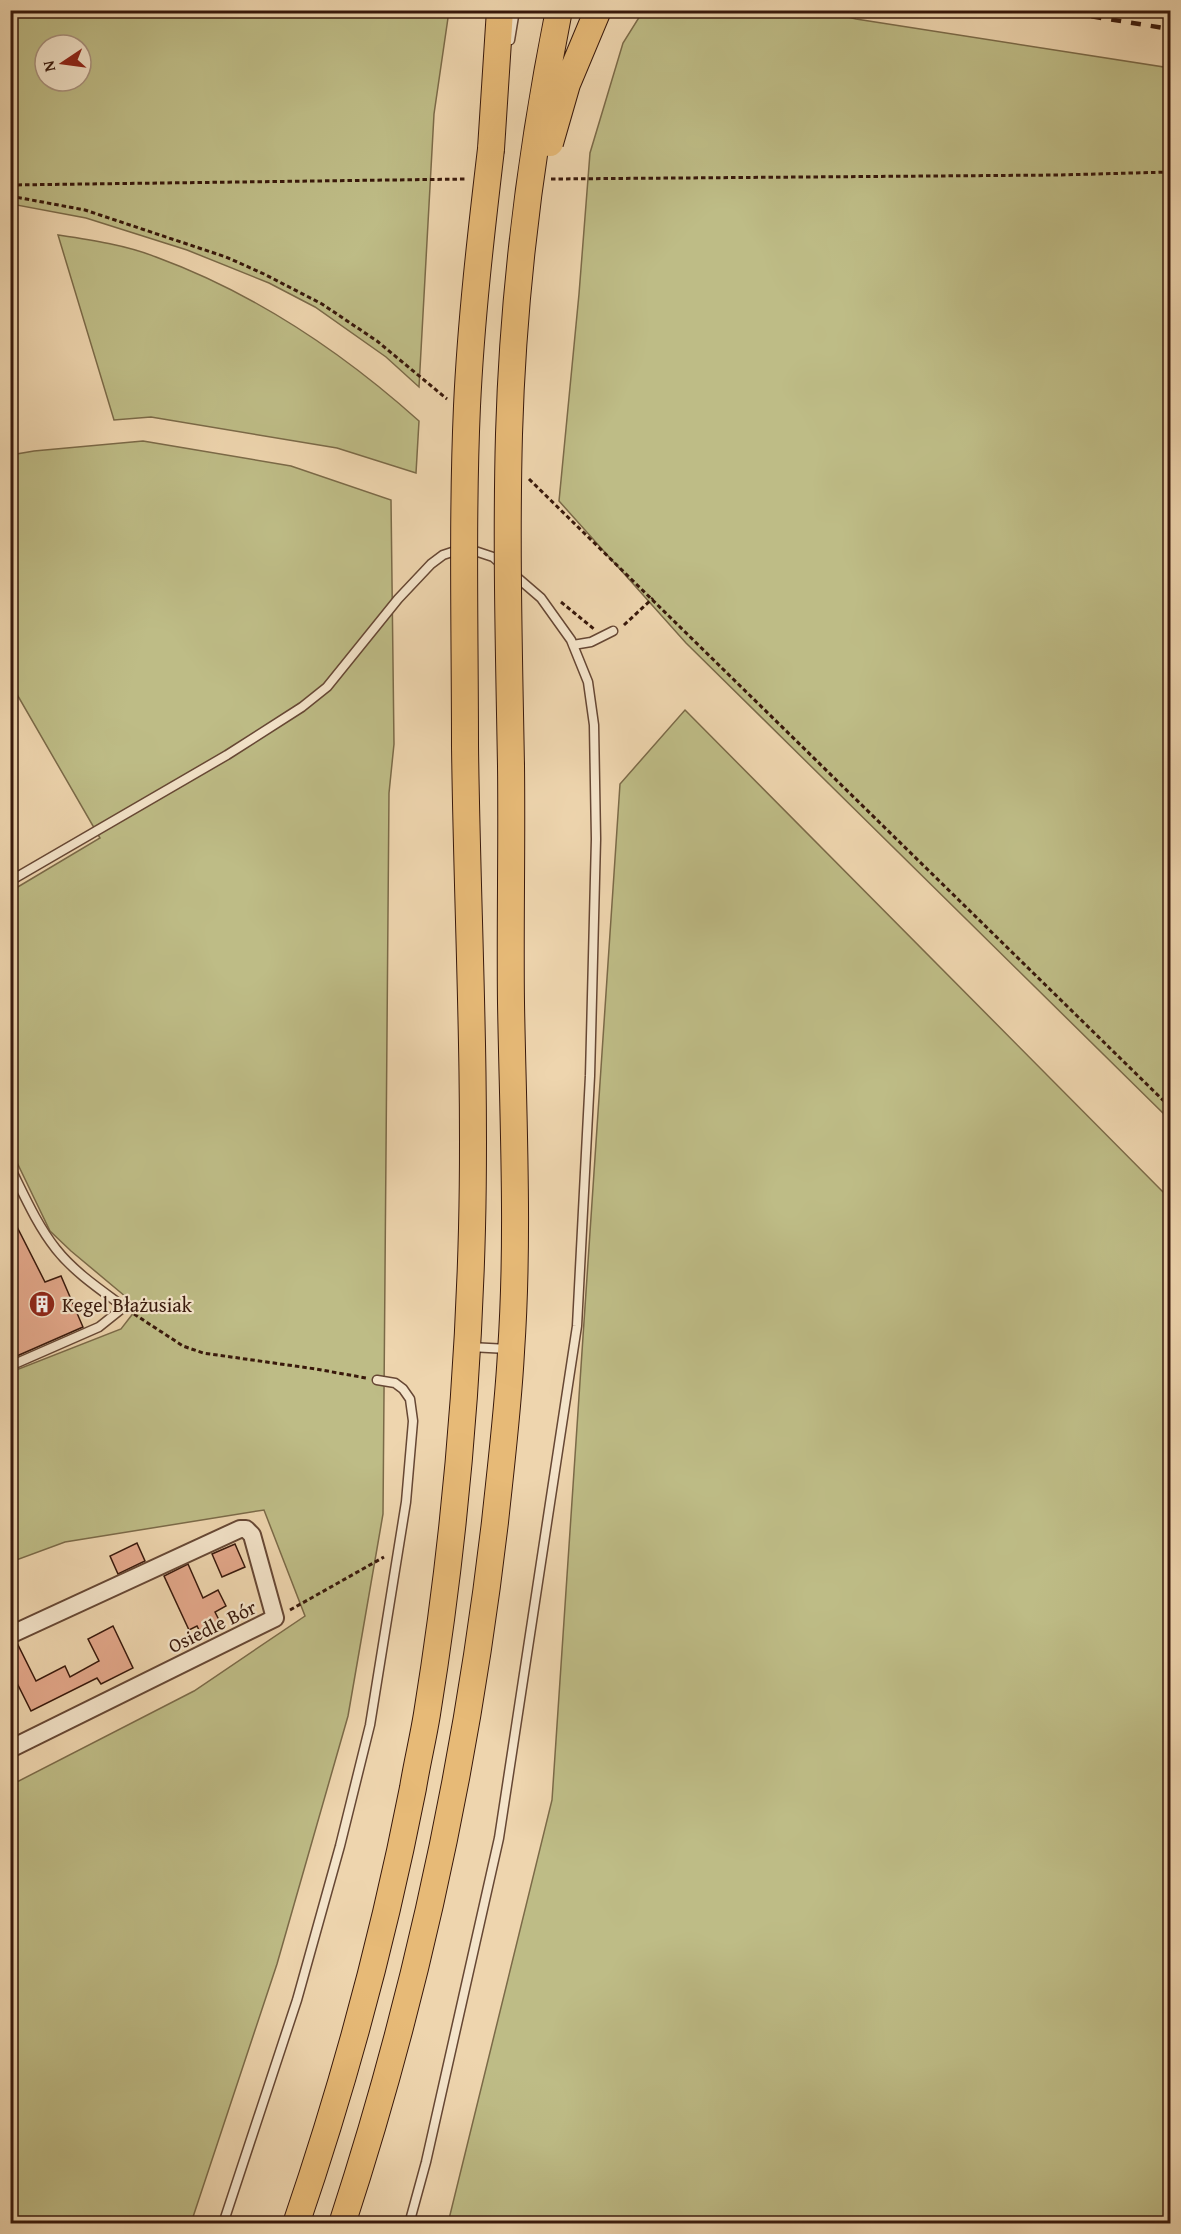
<svg xmlns="http://www.w3.org/2000/svg" width="1181" height="2234" font-family="'Gentium Book Plus',serif">
<style>
.green{fill:#bebc86;stroke:#7b6a48;stroke-width:1.5;fill-rule:evenodd}
.building{fill:#e4a88b;stroke:#38180b;stroke-width:1.5}
.lines{fill:none;stroke-linecap:round;stroke-linejoin:round}
.service-casing{stroke:#664734;stroke-width:11}
.minor-casing{stroke:#664734;stroke-width:20}
.primary-casing{stroke:#38180b;stroke-width:28}
.path{stroke:#38180b;stroke-width:3;stroke-dasharray:4.5 3;stroke-linecap:butt}
.service{stroke:#f4e4ca;stroke-width:8}
.minor{stroke:#f4e4ca;stroke-width:16}
.primary{stroke:#e7ba77;stroke-width:26}
.rail{stroke:#38180b;stroke-width:4.5;stroke-dasharray:10 10;stroke-linecap:butt}
.primary-bridge-casing{stroke:#38180b;stroke-width:28;stroke-linecap:butt}
.primary-bridge{stroke:#e7ba77;stroke-width:26}
.labels{text-anchor:middle;dominant-baseline:central;stroke-width:4.5;stroke-linejoin:round;paint-order:stroke}
.poi-label{font-size:20px;fill:#38180b;stroke:#f4e4ca;text-anchor:start}
.street-label{font-size:20px;fill:#38180b;stroke:#f4e4ca}
</style>
<rect width="100%" height="100%" fill="#eed5ae"/>
<filter id="stains"><feTurbulence type="fractalNoise" baseFrequency=".00333" numOctaves="4"/><feColorMatrix values="0 0 0 0 .2 0 0 0 0 .09 0 0 0 0 .02 0 0 0 .5 -.17"/></filter>
<radialGradient id="worn" r=".72"><stop offset=".6" stop-color="#630" stop-opacity="0"/><stop offset="1" stop-color="#630" stop-opacity=".3"/></radialGradient>
<path class="green" d="M10 11H449L434 114 419 387 386 357 315 307 269 283 187 250 86 218 11 204ZM45 45H81V81H45Z
M643 11 821 10 856 19 1170 68V1120L686 643 559 501 579 294 590 153 623 43Z
M58 235C91 240 125 245 156 257 254 293 342 352 419 421L416 473 337 448 151 417 114 420Z
M143 441 291 466 391 500 394 744 389 793 383 1514 348 1716 277 1964 191 2223H11V1785L194 1691 305 1616 264 1510 65 1542 11 1562V1372L121 1329 138 1307 71 1251 50 1231 11 1150V891L100 838 11 684V455L34 451Z
M685 710 1170 1199V2223H448L552 1800 620 784Z"/>
<path class="building" d="M10 1213 45 1282 61 1276 83 1327 10 1359Z
M137 1543 145 1561 118 1574 110 1556Z
M235 1544 245 1567 222 1577 212 1554Z
M188 1564 203 1598 218 1590 226 1606 215 1612 220 1622 200 1632 197 1626 189 1630 164 1576Z
M113 1626 133 1668 101 1684 97 1678 31 1711 10 1669V1645L17 1643 36 1681 65 1666 70 1677 99 1661 88 1639Z"/>
<g class="lines">
<defs>
<path id="service" d="M510 40 515 10
M573 645 591 642 613 631
M10 881 227 755 302 707 327 687 398 599 431 564 443 555 458 550H472L493 557 502 565
M10 1167C24 1195 37 1225 56 1249 74 1272 101 1290 124 1307L99 1327 10 1366
M470 1347 508 1349
M223 2224 297 2000 340 1846 370 1725 406 1502 413 1421 410 1399 403 1389 395 1383 377 1380
M409 2224 426 2162 499 1838 577 1326 590 1076 596 839 594 725 588 682 571 640 541 598 512 573"/>
<path id="minor" d="M10 1635 240 1529H246L252 1535 275 1618 10 1749"/>
<path id="primary" d="M491 149 500 10
M296 2224C345 2081 384 1936 413 1788 417 1763 423 1739 427 1714 453 1553 468 1391 472 1228 476 1067 467 907 465 746
M342 2224C417 1995 467 1761 495 1522 501 1465 508 1409 511 1352 519 1236 513 1119 511 1003 510 924 512 845 511 766"/>
</defs>
<use href="#service" class="service-casing"/>
<use href="#minor" class="minor-casing"/>
<use href="#primary" class="primary-casing"/>
<path class="path" d="M551 179 1059 175 1170 172
M10 185 467 179
M10 196 85 210 226 257 264 274 322 304 377 341 447 399
M529 479 1170 1107
M561 602 594 629
M624 625 653 598
M134 1314 183 1346 203 1353 316 1369 366 1378
M290 1610 384 1557"/>
<use href="#service" class="service"/>
<use href="#minor" class="minor"/>
<use href="#primary" class="primary"/>
<path class="rail" d="M1052 10 1170 29"/>
<defs>
<path id="primary-bridge" d="M550 143 567 84 598 10
M465 746C465 633 462 519 467 406 471 320 481 234 491 149
M511 766C509 655 506 545 509 434 513 292 531 150 559 10"/>
</defs>
<use href="#primary-bridge" class="primary-bridge-casing"/>
<use href="#primary-bridge" class="primary-bridge"/>
</g>
<defs>
<symbol id="building-disc" viewBox="-11 -11 22 22"><circle r="9.5" fill="#8f2418" stroke="#f4e4ca"/><path d="M-4-6H4V6H1V3H-1V6H-4ZM-2.5-4.3h1.7v1.8h-1.7ZM.8-4.3h1.7v1.8H.8ZM-2.5-1h1.7V.8h-1.7ZM.8-1h1.7V.8H.8Z" fill="#fff"/></symbol>
</defs>
<g fill-rule="evenodd">
<use href="#building-disc" x="27" y="1289" width="30" height="30"/>
</g>
<g class="labels">
<g class="poi-label">
<text x="62" y="1304">Kegel Błażusiak</text>
</g>
<g class="street-label">
<text transform="translate(212 1626) rotate(-26)">Osiedle Bór</text>
</g>
</g>
<rect width="1181" height="2234" fill="none" stroke="#eed5ae" stroke-width="36"/>
<rect x="12" y="12" width="1157" height="2210" fill="none" stroke="#38180b" stroke-width="3"/>
<rect x="18" y="18" width="1145" height="2198" fill="none" stroke="#38180b" stroke-width="1.5"/>
<g transform="translate(63 63) rotate(257)"><circle r="28" fill="#f4e4ca" stroke="#a9927e" stroke-width="1.5"/>
<path d="M0-4.5L10 22L0 15L-10 22Z" fill="#8f2418"/>
<text y="-9" font-size="16" font-weight="bold" text-anchor="middle" fill="#38180b">N</text>
</g>
<rect width="100%" height="100%" filter="url(#stains)"/>
<rect width="100%" height="100%" fill="url(#worn)"/>
</svg>
